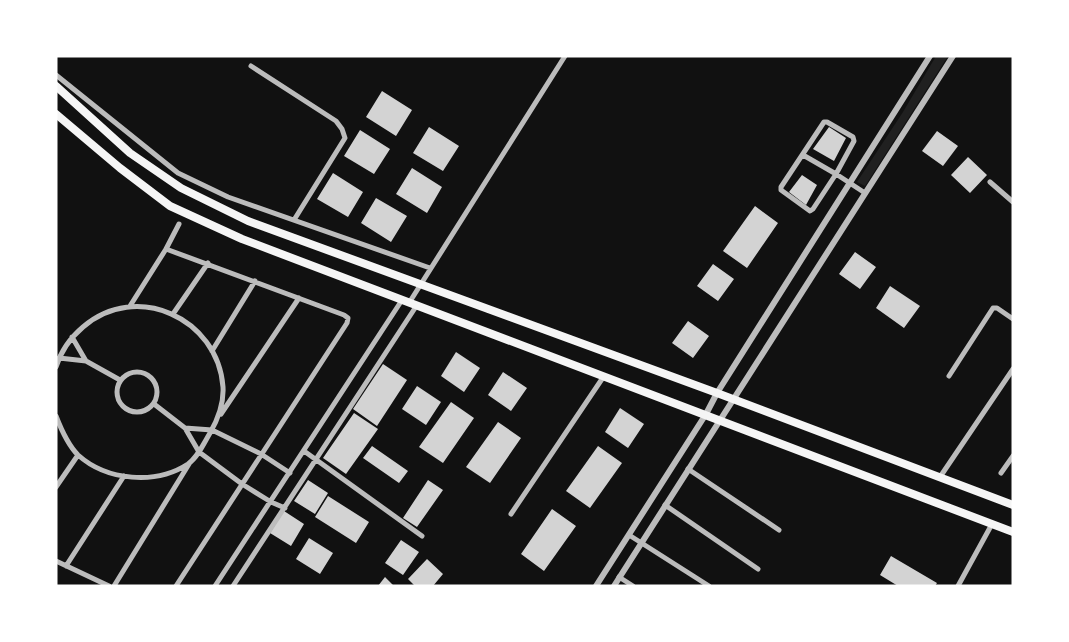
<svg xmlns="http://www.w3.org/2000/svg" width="1069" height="642" font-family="'Open Sans',sans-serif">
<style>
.green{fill:#202020}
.building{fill:#d3d3d3}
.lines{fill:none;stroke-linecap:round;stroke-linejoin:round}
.minor{stroke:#bcbcbc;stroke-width:5}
.tertiary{stroke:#bcbcbc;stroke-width:6}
.primary{stroke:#f5f5f5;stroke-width:8}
</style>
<rect width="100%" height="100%" fill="#111"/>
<path class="green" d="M936 56H948L865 186 857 182 903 112Z"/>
<path class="building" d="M382 91 412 110 396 136 366 117Z
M429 127 459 146 443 171 413 153Z
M829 127 846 138 834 161 813 149Z
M360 130 390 149 374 174 344 156Z
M937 131 958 146 943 166 922 151Z
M968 157 987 175 970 193 951 175Z
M412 168 442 187 427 213 396 194Z
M333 173 363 192 348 217 317 199Z
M802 175 817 185 806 205 789 192Z
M376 198 407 216 391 242 361 223Z
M755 206 778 223 747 268 723 251Z
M855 252 876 267 860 289 839 274Z
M713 264 734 279 718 301 697 286Z
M890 286 920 306 904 328 876 308Z
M688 321 709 336 693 358 672 343Z
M456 352 480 368 464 392 441 376Z
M383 364 407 380 377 426 353 409Z
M503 372 527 388 511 411 488 395Z
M417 386 441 402 426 425 402 409Z
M451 402 474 418 443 463 419 447Z
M620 408 644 424 628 448 605 432Z
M354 413 378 429 346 474 323 458Z
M498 422 521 438 490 483 466 467Z
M372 446 408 471 399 483 363 458Z
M598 446 622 463 590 508 566 491Z
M308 480 328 493 315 514 294 501Z
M428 480 443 490 417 527 403 518Z
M328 496 369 522 356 543 315 517Z
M552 509 576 526 544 571 521 554Z
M284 511 304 524 291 546 270 533Z
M309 538 333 553 320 574 296 559Z
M401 540 419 552 403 575 385 563Z
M891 556 937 583 935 586H898L880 575Z
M427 559 443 574 433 586H415L408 579Z
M385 577 394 586H378Z"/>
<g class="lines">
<path class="minor" d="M251 66 336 121 342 129 345 138 294 220
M56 75 178 173 228 197 430 268
M803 155 836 174 854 141 853 137 827 122H824L781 187V190L810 211 813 209 836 174 865 193
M990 182 1013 202
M166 249 179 224
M409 303 565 56
M130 306 166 249 344 315 348 318 347 323 176 586
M173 314 208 263
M72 337 86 361
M212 351 255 281
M59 358 86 361 120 380
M56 367C61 351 70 338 83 327 136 281 218 318 223 387 224 404 218 419 210 433 204 443 198 457 188 464 156 485 107 481 78 455 68 445 61 429 56 416
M117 392a20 20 0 1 1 40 0a20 20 0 1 1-40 0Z
M949 376 993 308H997L1013 319
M154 404 185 428 199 452 242 484 271 502 285 508
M221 414 299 298
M185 428 212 430 261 454 290 473
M304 451 422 536
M688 469 779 530
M1001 473 1013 456
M940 477 1013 369
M56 487 78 455
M665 505 758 569
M511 514 604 376
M629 535 709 586
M56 561 109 586
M66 566 124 476
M619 577 633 586
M114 586 189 464
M215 586 402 300
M233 586 417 305
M958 586 992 524"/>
<path class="tertiary" d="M596 586 706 414 717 393 930 56
M614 586 953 56"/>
<path class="primary" d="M56 86 130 153 181 188 248 221 717 393 1013 505
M56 114 120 168 170 206 242 239 1013 532"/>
</g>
<rect width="1069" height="642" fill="none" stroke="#ffffff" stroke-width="115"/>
</svg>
